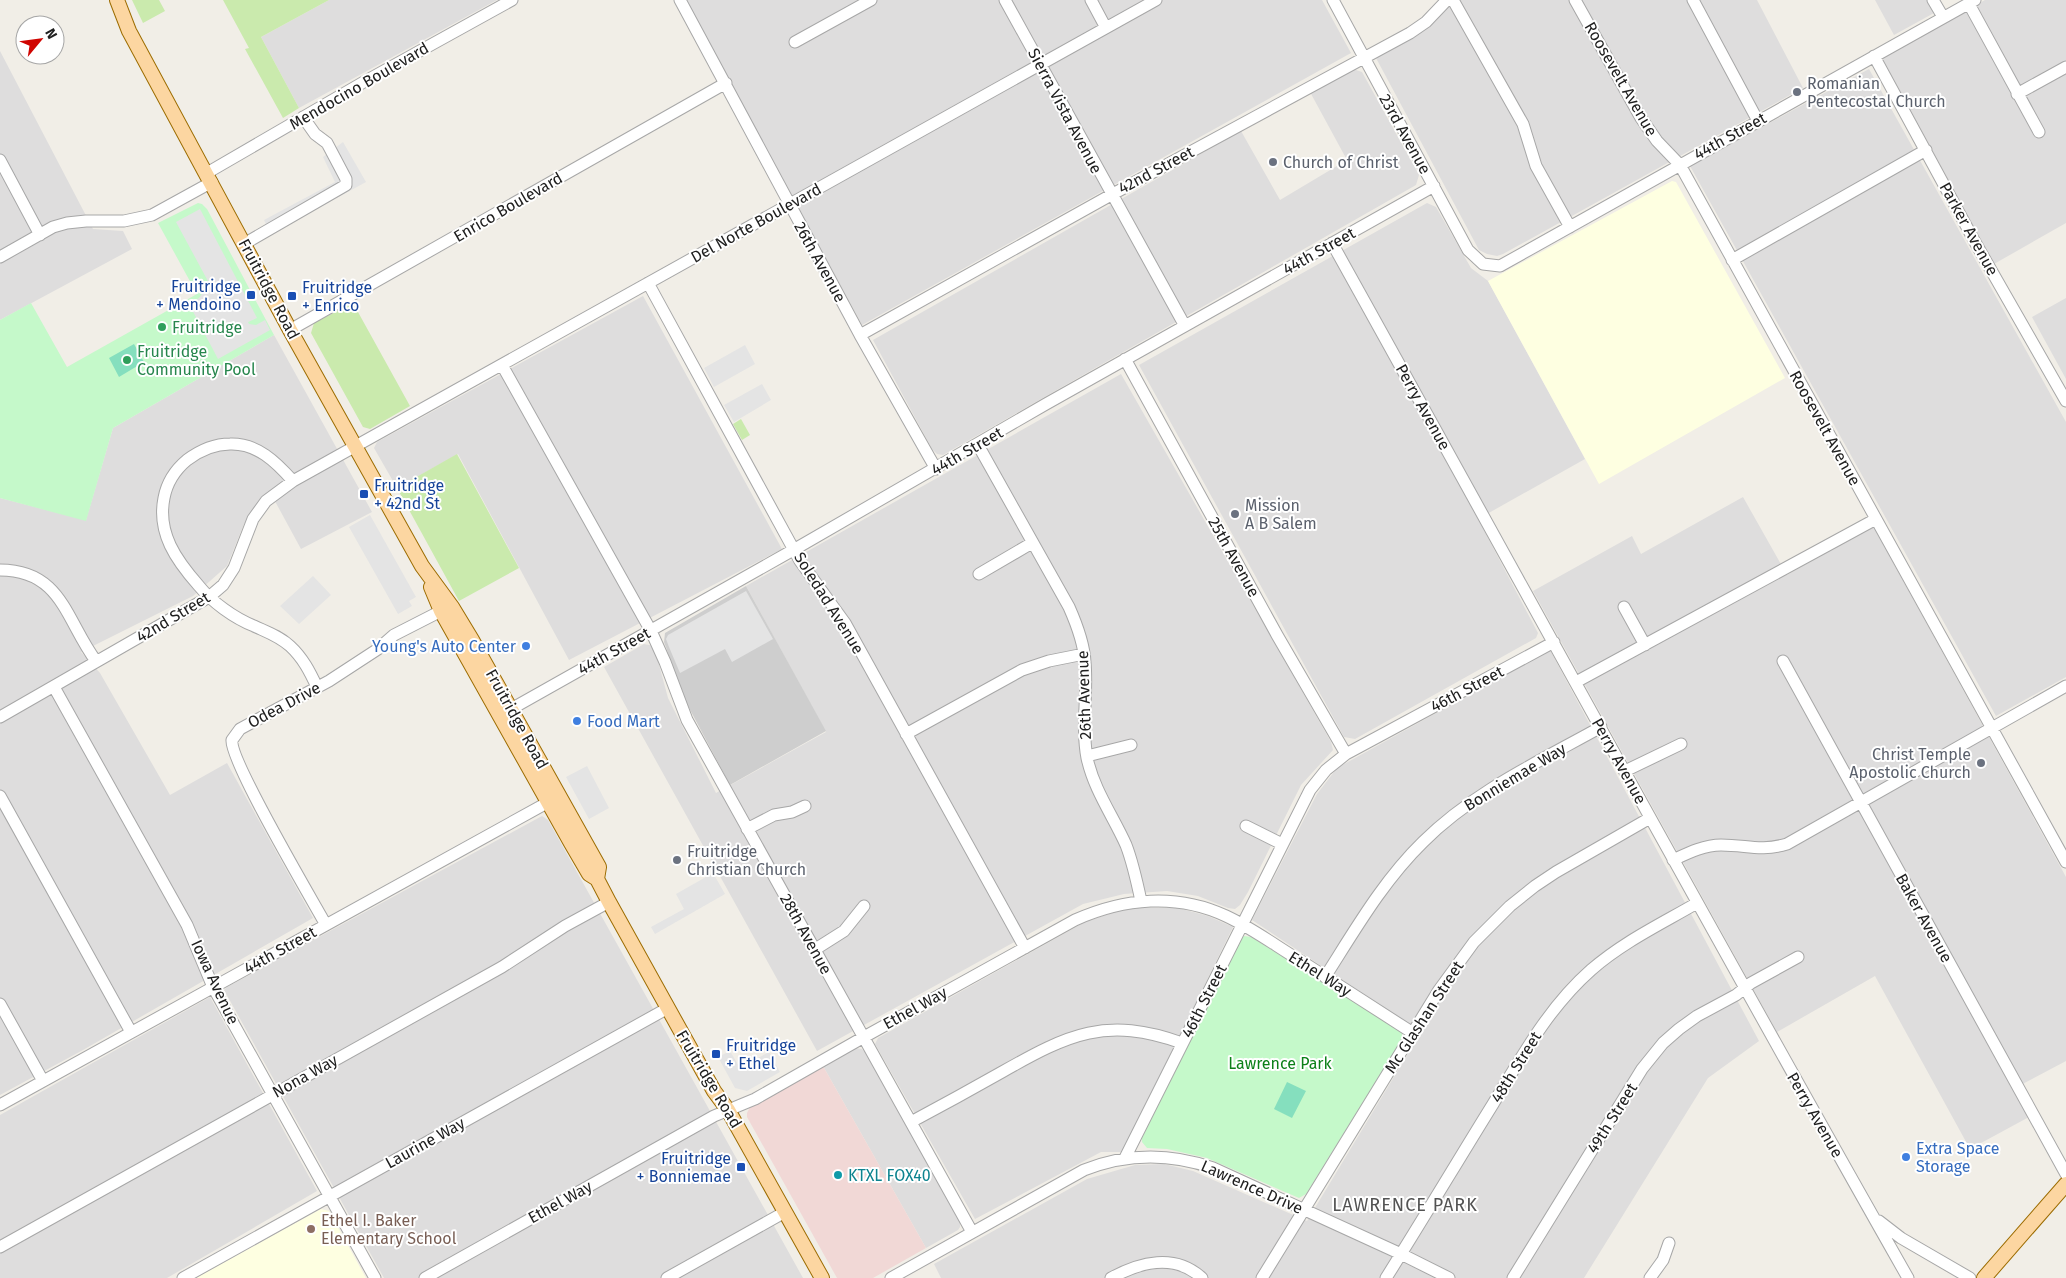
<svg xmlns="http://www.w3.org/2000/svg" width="2066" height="1278" font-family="'Fira Sans',sans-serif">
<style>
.residential{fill:#dedddd}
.commercial{fill:#f1d8d6}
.education{fill:#feffe1}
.religious{fill:#cecece}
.grass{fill:#caeaad}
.park{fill:#c5f9ca}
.pitch{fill:#85dfbe}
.parking{fill:#e4e4e4}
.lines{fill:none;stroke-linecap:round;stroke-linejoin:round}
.minor-casing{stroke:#a7a7a7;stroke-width:13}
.major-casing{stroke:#9c6c01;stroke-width:16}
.minor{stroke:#fff;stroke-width:11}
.major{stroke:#fcd6a1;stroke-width:14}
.worship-dot{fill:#6b7280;stroke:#fff;stroke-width:2}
.transit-dot{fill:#1a4fb4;stroke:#fff;stroke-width:2}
.leisure-dot{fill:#2e9e5b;stroke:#fff;stroke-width:2}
.shop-dot{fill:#3f7fe0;stroke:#fff;stroke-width:2}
.culture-dot{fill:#0f9aa8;stroke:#fff;stroke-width:2}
.education-dot{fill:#8d6e63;stroke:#fff;stroke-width:2}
.labels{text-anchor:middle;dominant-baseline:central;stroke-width:4;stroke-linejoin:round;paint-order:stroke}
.street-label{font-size:16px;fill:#202020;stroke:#fff}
.worship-label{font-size:16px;fill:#5b616d;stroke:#fff;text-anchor:start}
.transit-label{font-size:16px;fill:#164399;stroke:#fff;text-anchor:start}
.leisure-label{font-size:16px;fill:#27864d;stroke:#fff;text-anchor:start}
.shop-label{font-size:16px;fill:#366cbe;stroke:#fff;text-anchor:start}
.park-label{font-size:16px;fill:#0c8018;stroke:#fff}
.culture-label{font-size:16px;fill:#0d838f;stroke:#fff;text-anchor:start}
.education-label{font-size:16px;fill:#785e54;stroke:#fff;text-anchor:start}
.neighbourhood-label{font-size:18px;letter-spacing:1px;fill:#535353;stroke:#fff}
</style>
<rect width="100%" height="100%" fill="#f1eee7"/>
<path class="residential" d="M329 0H497L299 108 261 37Z
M686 0H1322L1351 53 862 325Z
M1455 0H1757L1803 88 1503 254 1497 256 1487 254 1479 250 1376 58 1423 31Z
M1875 0H1927L1934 13 1894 35Z
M1985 0H2066V223L1994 264 1882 58Z
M0 51 93 229 123 231 132 249 0 320Z
M1353 69 1362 72 1419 175 1416 185 943 455 937 454 932 449 873 340 1241 131 1280 200 1347 160 1310 92Z
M1869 69 2066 422V677L1996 716 1690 166Z
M1427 203 1436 207 1471 268 1488 281 1585 459 1478 519 1538 633 1536 638 1355 739 1344 737 1139 365Z
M643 296 782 549 569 660 458 454 397 488 374 448 377 442Z
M2066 298V379L2032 317Z
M274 335 372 512 301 549 270 492 244 524 227 566 193 596 81 652 100 673 170 795 227 763 313 918 83 1050 0 1095V498L86 520 113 428Z
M1121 374 1331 742 1333 750 1301 785 1248 892 1240 905 1235 909 1228 908 1198 896 1167 891 1124 894 1083 904 817 1051 604 667 644 644 654 646 668 698 716 793 826 732 746 586Z
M1743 497 1787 575 1873 526 2066 877V1061L2013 1089 2029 1117 1970 1149 1875 976 1777 1032 1533 591 1632 536 1641 554Z
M1550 650 1759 1041 1708 1078 1584 1278H941L934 1264 1087 1179 1135 1165 1164 1164 1193 1171 1307 1221 1421 1032 1252 920 1317 794 1337 768Z
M542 816 548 820 803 1278H384L224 990 227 987Z
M1130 907 1178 908 1208 916 1233 927 1123 1152H1101L975 1219 875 1044 878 1038 1085 922Z
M210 997 317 1191 167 1278H0V1115Z
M855 1048 862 1049 866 1053 960 1221V1227L958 1230 926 1248 823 1066Z"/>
<path class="commercial" d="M823 1066 926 1248 873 1278H837L747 1117V1113L750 1107Z"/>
<path class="education" d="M1672 181 1676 182 1785 378 1599 484 1488 281Z
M321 1209 329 1211 366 1278H196Z"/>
<path class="religious" d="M746 586 826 731 730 785 687 704 664 642 665 633Z"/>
<path class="grass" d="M132 0H159L165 11 143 23Z
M223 0H329L261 37 299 108 283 118 245 49 249 48Z
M353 303 410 406 370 429 363 427 311 333 314 323Z
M741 419 750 435 742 440 733 424Z
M457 454 519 568 459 601 397 488Z"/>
<path class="park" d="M198 203 202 204 207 209 274 335 113 428 86 521 0 498V320L31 303 67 367 197 294 158 223Z
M1244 936 1251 937 1399 1028 1402 1033V1040L1306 1194 1299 1198 1207 1158 1167 1149 1147 1148 1142 1142V1138L1239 940Z"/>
<path class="pitch" d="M134 344 144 362 119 377 109 358Z
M1287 1082 1306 1091 1292 1118 1274 1109Z"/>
<path class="parking" d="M343 142 366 182 271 234 264 220 335 182 323 157Z
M200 209 257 318 248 322 249 324 256 325 265 320 270 330 218 359 189 304 199 298 209 283 176 222Z
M745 345 755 364 714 387 704 368Z
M762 384 771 400 734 422 724 405Z
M370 515 416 597 409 601 412 606 398 614 349 527Z
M313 576 331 595 299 624 280 606Z
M746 591 773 639 732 662 725 649 680 673 669 647 666 639 668 635Z
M587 766 609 808 589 819 566 777Z
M713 873 725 894 655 934 651 927 684 909 676 894Z
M730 1051 740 1068 769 1052 780 1072 747 1091 735 1088 718 1057Z"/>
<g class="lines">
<defs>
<path id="minor" d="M680 0 860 335 936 469
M1005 0 1185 326
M1091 0 1106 28
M1333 0 1468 250 1483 264 1500 266 1975 0
M1453 0 1523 124 1536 166 1570 227
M1575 0 1641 118 1657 141 1680 165 2066 862
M1693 0 1758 121
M1933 0 1943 17
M1969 4 2039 132
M795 42 871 0
M1874 56 1975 242 2066 401
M2017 94 2066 67
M0 160 40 235
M207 173 362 83 512 0
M1332 243C1524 588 1713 935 1908 1278
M244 244 346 185V179L327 143 315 134 303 117
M0 257 53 227 67 223 86 221H124L152 215 212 182
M1732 260 1926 150
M648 283 800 561 845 623 1025 948
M290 330 726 83
M860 335 1111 195 1410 33 1426 22 1447 0
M1125 359 1277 635 1346 754
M502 365 651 631 665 662 687 720 972 1232
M978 445 1069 607C1077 625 1084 643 1085 662 1088 694 1081 726 1087 758 1094 790 1113 816 1126 845 1133 863 1137 882 1141 901
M293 481C276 462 257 443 230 444 215 444 199 451 187 460 175 470 167 482 164 498 157 533 176 560 199 586 212 602 234 618 254 626 267 632 279 636 290 646 303 658 310 672 317 687
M0 570C62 570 66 621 96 661
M979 574 1032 543
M1624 607 1645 645
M1783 661 2066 1174
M1576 682 1876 519
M54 687 187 925 213 987 375 1278
M504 713 795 549 1046 404 1434 186
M0 717 209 597 223 585 234 568 253 519 266 501 293 481 1156 0
M906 734 1022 670 1049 661 1084 654
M1087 756 1131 745
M1625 771 1681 744
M0 796 131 1032
M1246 826 1282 844
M747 829 774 815 792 812 805 806
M1673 860C1688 853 1704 845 1721 845 1748 845 1759 852 1787 844L2066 686
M326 925C311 898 229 759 232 740L240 729 329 681 378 649 394 635 441 611
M814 950 844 931 864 906
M1325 977C1355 930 1383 881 1423 842 1473 792 1540 761 1601 727
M0 1004 43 1081
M0 1105 554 799
M911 1122C941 1106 972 1089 1002 1072 1069 1034 1106 1016 1182 1043
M1125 1158 1310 790 1326 770 1346 754 1554 642
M1879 1221 1901 1238 1970 1278
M0 1247 502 967 565 926 609 902
M183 1278 668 1008
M425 1278 714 1116 755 1099 864 1037 1075 920C1124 898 1177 893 1226 916 1252 928 1276 946 1301 961 1338 985 1376 1009 1413 1033
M667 1278 785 1212
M891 1278 1084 1170C1127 1153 1170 1153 1213 1168L1401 1254 1449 1278
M1111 1278C1140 1262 1175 1253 1202 1278
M1262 1278 1439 990 1474 942 1510 906 1535 886 1556 872 1650 818
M1386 1278C1422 1221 1457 1162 1493 1104 1522 1056 1549 1007 1591 970 1623 942 1661 924 1697 903
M1513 1278 1642 1069 1663 1043 1679 1029 1697 1016 1736 995 1751 983 1798 957
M1650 1278 1663 1260 1669 1243"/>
<path id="major" d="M117 0 129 31 290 330 422 566 452 607 472 640 599 867 597 879 609 902 714 1091 728 1110 822 1278
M431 587 441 611 571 843 589 874 597 879
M1984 1278 2066 1184"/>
</defs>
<use href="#minor" class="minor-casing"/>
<use href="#major" class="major-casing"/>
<use href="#minor" class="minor"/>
<use href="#major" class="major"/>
</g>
<g class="worship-dot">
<circle cx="1797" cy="92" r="5"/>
<circle cx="1273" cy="162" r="5"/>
<circle cx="1235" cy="514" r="5"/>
<circle cx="1981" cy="763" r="5"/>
<circle cx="677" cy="860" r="5"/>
</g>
<g class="transit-dot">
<rect x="246" y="290" width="10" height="10" rx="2.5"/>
<rect x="287" y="291" width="10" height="10" rx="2.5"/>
<rect x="359" y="489" width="10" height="10" rx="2.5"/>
<rect x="711" y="1049" width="10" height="10" rx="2.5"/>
<rect x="736" y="1162" width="10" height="10" rx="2.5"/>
</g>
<g class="leisure-dot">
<circle cx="162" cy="327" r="5"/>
<circle cx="127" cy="360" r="5"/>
</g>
<g class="shop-dot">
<circle cx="526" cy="646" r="5"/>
<circle cx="577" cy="721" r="5"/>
<circle cx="1906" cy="1157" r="5"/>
</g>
<circle class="culture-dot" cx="838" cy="1175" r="5"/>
<circle class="education-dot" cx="311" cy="1229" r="5"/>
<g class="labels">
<g class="street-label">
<text transform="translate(1621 79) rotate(60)">Roosevelt Avenue</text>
<text transform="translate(359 86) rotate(-30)">Mendocino Boulevard</text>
<text transform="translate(1065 111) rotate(62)">Sierra Vista Avenue</text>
<text transform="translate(1405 134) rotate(61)">23rd Avenue</text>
<text transform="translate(1730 136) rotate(-29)">44th Street</text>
<text transform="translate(1156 170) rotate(-28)">42nd Street</text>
<text transform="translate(508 207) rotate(-30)">Enrico Boulevard</text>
<text transform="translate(756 223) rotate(-29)">Del Norte Boulevard</text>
<text transform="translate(1969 229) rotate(61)">Parker Avenue</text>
<text transform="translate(1319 251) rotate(-29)">44th Street</text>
<text transform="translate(820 262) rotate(61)">26th Avenue</text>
<text transform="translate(269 289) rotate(62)">Fruitridge Road</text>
<text transform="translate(1423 407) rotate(61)">Perry Avenue</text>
<text transform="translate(1825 428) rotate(61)">Roosevelt Avenue</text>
<text transform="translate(967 451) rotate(-30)">44th Street</text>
<text transform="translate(1234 557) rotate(61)">25th Avenue</text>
<text transform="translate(829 603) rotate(58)">Soledad Avenue</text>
<text transform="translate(173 617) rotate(-31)">42nd Street</text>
<text transform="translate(614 651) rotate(-29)">44th Street</text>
<text transform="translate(1467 689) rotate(-28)">46th Street</text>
<text transform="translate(1084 695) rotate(-92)">26th Avenue</text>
<text transform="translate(284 705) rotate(-28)">Odea Drive</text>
<text transform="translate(517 719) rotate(61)">Fruitridge Road</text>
<text transform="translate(1619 761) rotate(61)">Perry Avenue</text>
<text transform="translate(1515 777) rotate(-31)">Bonniemae Way</text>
<text transform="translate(1924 918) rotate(61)">Baker Avenue</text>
<text transform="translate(806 934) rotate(61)">28th Avenue</text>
<text transform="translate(280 950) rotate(-29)">44th Street</text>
<text transform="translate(1320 974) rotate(32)">Ethel Way</text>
<text transform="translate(215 982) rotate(65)">Iowa Avenue</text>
<text transform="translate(1204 1001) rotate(-63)">46th Street</text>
<text transform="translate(915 1008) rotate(-29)">Ethel Way</text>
<text transform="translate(1424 1017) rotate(-57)">Mc Glashan Street</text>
<text transform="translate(1516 1067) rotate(-58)">48th Street</text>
<text transform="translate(305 1076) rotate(-29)">Nona Way</text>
<text transform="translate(709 1079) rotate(59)">Fruitridge Road</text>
<text transform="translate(1815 1115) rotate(60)">Perry Avenue</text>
<text transform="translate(1612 1118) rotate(-58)">49th Street</text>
<text transform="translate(425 1143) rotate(-29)">Laurine Way</text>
<text transform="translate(1252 1187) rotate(24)">Lawrence Drive</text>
<text transform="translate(560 1202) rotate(-29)">Ethel Way</text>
</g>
<g class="worship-label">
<text x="1807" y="83">Romanian<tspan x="1807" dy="18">Pentecostal Church</tspan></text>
<text x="1283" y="162">Church of Christ</text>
<text x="1245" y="505">Mission<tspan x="1245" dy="18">A B Salem</tspan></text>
<text x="1971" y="754" text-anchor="end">Christ Temple<tspan x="1971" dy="18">Apostolic Church</tspan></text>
<text x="687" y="851">Fruitridge<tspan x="687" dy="18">Christian Church</tspan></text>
</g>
<g class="transit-label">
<text x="241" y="286" text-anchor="end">Fruitridge<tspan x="241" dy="18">+ Mendoino</tspan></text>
<text x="302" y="287">Fruitridge<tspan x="302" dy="18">+ Enrico</tspan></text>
<text x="374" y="485">Fruitridge<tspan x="374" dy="18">+ 42nd St</tspan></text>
<text x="726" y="1045">Fruitridge<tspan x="726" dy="18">+ Ethel</tspan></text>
<text x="731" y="1158" text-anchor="end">Fruitridge<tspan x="731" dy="18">+ Bonniemae</tspan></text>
</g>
<g class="leisure-label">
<text x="172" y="327">Fruitridge</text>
<text x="137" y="351">Fruitridge<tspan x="137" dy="18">Community Pool</tspan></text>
</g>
<g class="shop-label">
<text x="516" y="646" text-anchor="end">Young's Auto Center</text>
<text x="587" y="721">Food Mart</text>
<text x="1916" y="1148">Extra Space<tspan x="1916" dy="18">Storage</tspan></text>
</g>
<g class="park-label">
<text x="1280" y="1063">Lawrence Park</text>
</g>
<g class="culture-label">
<text x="848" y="1175">KTXL FOX40</text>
</g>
<g class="education-label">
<text x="321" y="1220">Ethel I. Baker<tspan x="321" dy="18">Elementary School</tspan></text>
</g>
<g class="neighbourhood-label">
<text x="1405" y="1205">LAWRENCE PARK</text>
</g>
</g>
<g transform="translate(40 40) rotate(61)"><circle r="24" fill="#ffffff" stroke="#a6a6a6"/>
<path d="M0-4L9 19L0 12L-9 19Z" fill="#d00501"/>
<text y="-8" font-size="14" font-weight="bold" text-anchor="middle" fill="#202020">N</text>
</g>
</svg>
